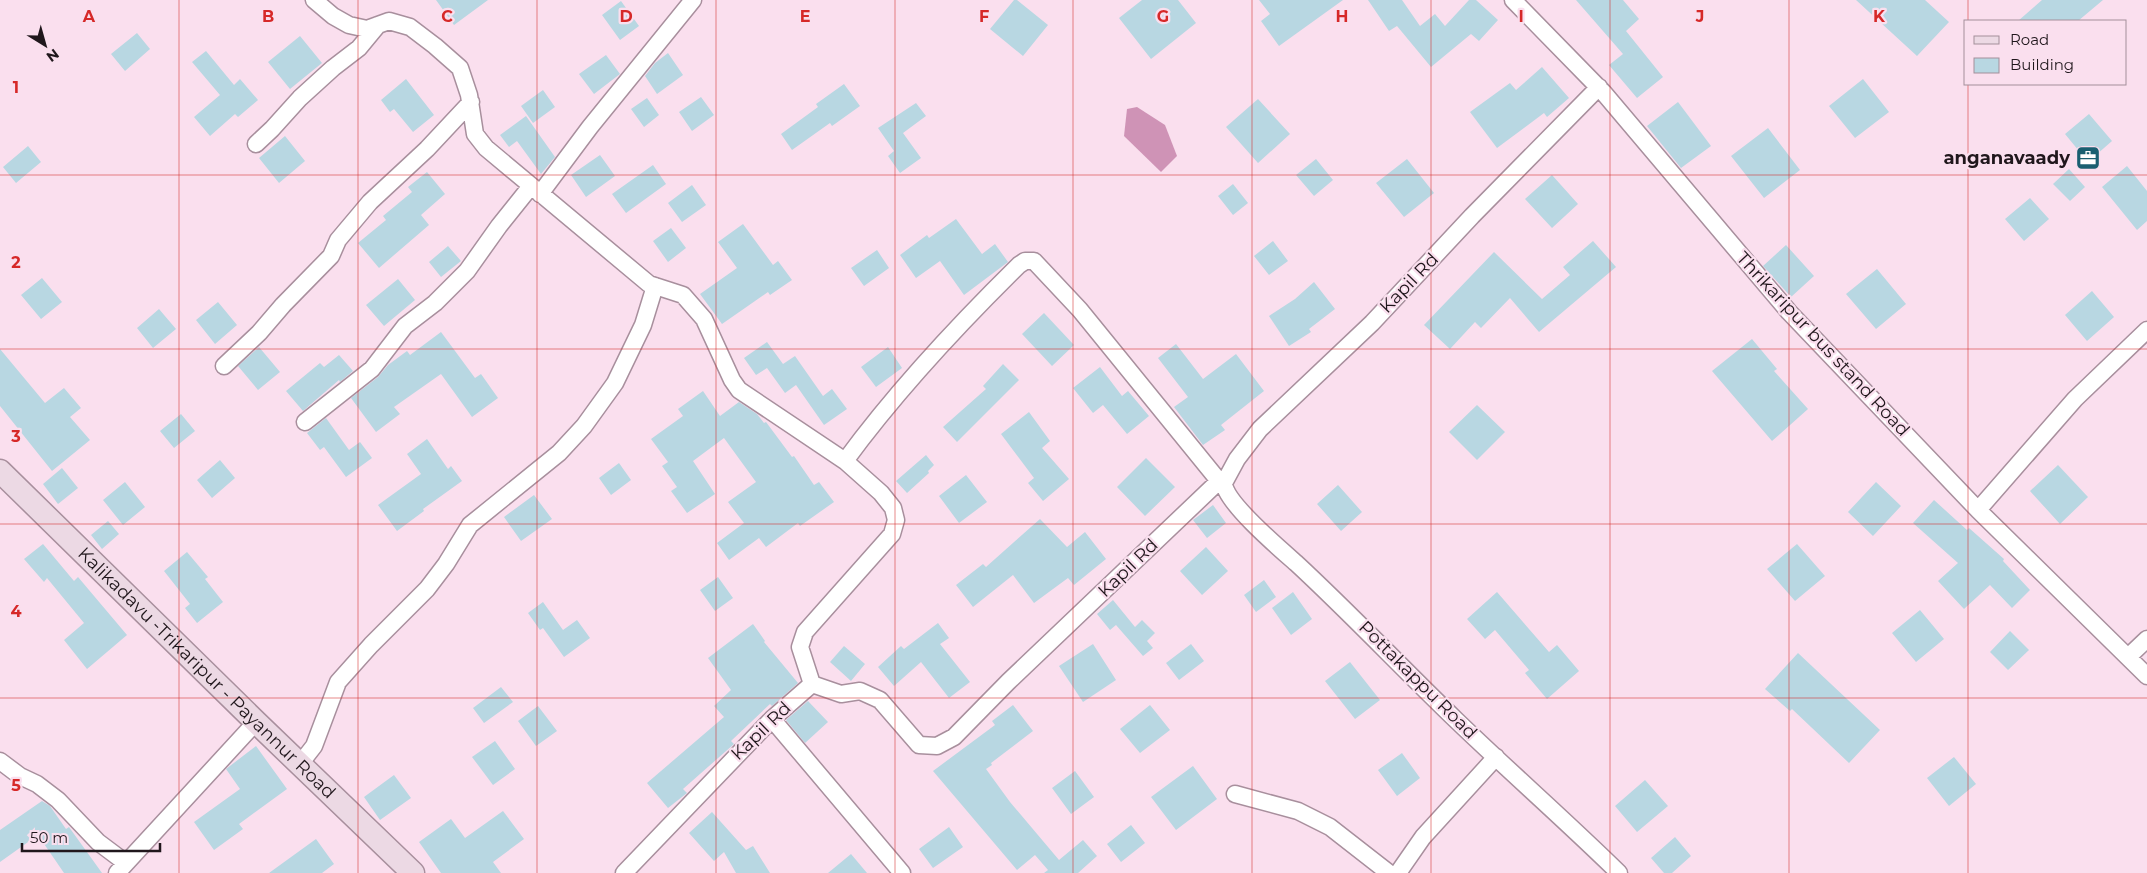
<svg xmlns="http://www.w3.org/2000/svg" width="2147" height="873" font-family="Montserrat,sans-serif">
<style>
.water{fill:#cf93b6}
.building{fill:#b8d7e2}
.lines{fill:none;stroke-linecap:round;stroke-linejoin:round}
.minor-casing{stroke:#a88f9d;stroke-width:19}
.secondary-casing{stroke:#a88f9d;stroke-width:25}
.minor{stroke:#fff;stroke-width:16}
.secondary{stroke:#ecd9e4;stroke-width:22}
.grid{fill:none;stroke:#d62828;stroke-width:1;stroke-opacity:0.55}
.labels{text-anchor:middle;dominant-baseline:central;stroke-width:4.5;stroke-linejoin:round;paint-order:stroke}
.poi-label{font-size:18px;font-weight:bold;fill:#20171c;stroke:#fadfee;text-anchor:end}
.street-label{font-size:18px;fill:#20171c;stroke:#fadfee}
.grid-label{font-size:16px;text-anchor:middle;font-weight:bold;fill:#d62828;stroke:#fadfee;stroke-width:4.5;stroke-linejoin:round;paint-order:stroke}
</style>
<rect width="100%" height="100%" fill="#fadfee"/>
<path class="water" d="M1137 107 1165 125 1177 156 1161 172 1124 136 1127 109Z"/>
<path class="building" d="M436 0H488L454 25Z
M1014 0H1017L1048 25 1023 56 990 29Z
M1142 0H1178L1196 23 1151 59 1119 18Z
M1259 0H1343L1279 46 1261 21 1270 14Z
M1368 0H1402L1420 26 1435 14 1445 26 1469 0H1476L1498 20 1479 41 1471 34 1431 67 1397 26 1389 31Z
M1576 0H1623L1639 19 1626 31 1663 77 1637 98 1609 65 1623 54Z
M1856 0H1925L1949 22 1917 56Z
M2042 0H2103L2078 21H2018Z
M621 1 639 26 620 40 602 15Z
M137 33 150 49 125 71 111 54Z
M300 36 322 63 290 89 268 62Z
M206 51 234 85 240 79 258 100 238 117 235 114 210 136 194 117 220 95 192 62Z
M668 53 683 75 657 94 645 76 655 63Z
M606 55 620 74 594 94 579 74Z
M1542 67 1569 98 1547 117 1544 113 1497 148 1470 112 1510 83 1516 90Z
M406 79 434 115 413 132 394 109 390 112 381 100Z
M1863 79 1889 112 1855 138 1829 106Z
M844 84 860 106 832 126 830 123 792 150 781 134 818 107 816 104Z
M543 90 555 107 533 123 521 106Z
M701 97 714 115 692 131 679 112Z
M647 98 659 115 644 127 631 109Z
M1258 99 1290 134 1258 163 1226 127Z
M1678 102 1711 146 1681 168 1647 126Z
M916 103 926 116 903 133 921 158 900 173 888 156 894 151 878 128Z
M2089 114 2112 141 2088 162 2065 134Z
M526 116 555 157 541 174 517 141 509 147 500 135Z
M1768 128 1800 170 1764 198 1731 156Z
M285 136 305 161 279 183 259 158Z
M28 146 41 162 16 183 3 167Z
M600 155 615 176 586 197 571 175Z
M1316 159 1333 180 1314 196 1296 175Z
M1407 159 1434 193 1404 217 1376 183Z
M653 165 666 184 626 213 612 194Z
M2127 166 2147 191V221L2137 230 2102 187Z
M2069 169 2085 187 2070 201 2053 184Z
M427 172 445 194 421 215 429 225 379 268 358 243 386 220 383 216 412 192 408 187Z
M1552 175 1578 204 1552 228 1525 199Z
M1233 184 1248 203 1233 215 1218 196Z
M692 185 706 205 682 222 668 203Z
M2030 198 2049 219 2024 241 2005 219Z
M956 219 982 254 995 244 1008 262 964 295 940 261 916 278 900 255 927 235 929 238Z
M743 224 773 265 778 261 792 280 770 295 768 292 722 324 700 294 737 268 718 242Z
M671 228 686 248 668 262 653 241Z
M1273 241 1288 261 1269 275 1254 256Z
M1593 241 1616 267 1539 332 1510 298 1481 328 1475 322 1450 349 1424 325 1494 252 1542 299 1570 275 1563 267Z
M1786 245 1814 276 1791 297 1763 266Z
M448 246 461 261 441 277 429 262Z
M877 250 889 268 864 286 851 268Z
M1877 269 1906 304 1876 329 1846 294Z
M42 278 62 302 41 319 21 295Z
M398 279 415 300 384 326 366 305Z
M1314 282 1335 309 1309 329 1311 332 1289 346 1269 316 1295 299Z
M2092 291 2114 317 2087 341 2065 315Z
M218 302 237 325 215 344 196 320Z
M159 309 176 329 153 348 137 328Z
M1044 313 1074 345 1052 366 1022 334Z
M441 332 475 378 481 374 498 398 472 417 441 374 394 407 400 414 376 432 351 398 378 377 388 365 407 351 410 355Z
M1752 339 1777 369 1774 371 1808 409 1772 441 1712 371Z
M767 342 783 364 795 356 823 396 832 389 847 409 824 425 796 385 785 393 767 368 756 375 744 358Z
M1176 344 1203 379 1236 354 1264 391 1221 425 1225 430 1203 445 1174 407 1188 397 1158 358Z
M259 347 280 372 258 390 238 366Z
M888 347 902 368 876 387 861 367Z
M0 349 45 403 64 388 81 408 70 417 90 440 52 471 0 406Z
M339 355 353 371 340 382 339 380 303 411 286 391 320 363 324 367Z
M1003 364 1019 380 957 442 943 427 986 389 983 386Z
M1100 367 1122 396 1128 391 1149 416 1127 434 1103 405 1093 413 1073 388Z
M703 391 720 416 739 402 757 414 764 423 766 422 792 457 794 456 814 485 819 482 834 502 800 526 798 523 766 547 759 538 729 560 717 543 744 523 728 502 756 482 724 438 693 461 715 494 687 513 671 491 677 487 662 466 668 462 651 439 683 416 678 409Z
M1477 405 1505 432 1477 460 1449 432Z
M1029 412 1050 441 1042 448 1069 479 1043 501 1028 483 1034 478 1001 434Z
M181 414 195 431 174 448 160 431Z
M326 418 349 450 360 442 372 458 346 477 324 447 320 450 307 433Z
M427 439 448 469 451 466 462 481 423 509 424 511 397 531 378 505 421 474 407 454Z
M926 455 934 465 928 471 929 473 907 493 896 481Z
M1146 458 1175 487 1145 516 1117 487Z
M220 460 235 478 212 498 197 480Z
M619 463 631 480 611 495 599 478Z
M2058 465 2088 497 2060 524 2030 491Z
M62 468 78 488 58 504 43 484Z
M966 475 987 502 959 523 939 496Z
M125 482 145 507 123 525 103 500Z
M1876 482 1901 506 1873 536 1848 512Z
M1338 485 1362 512 1341 531 1317 504Z
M534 495 552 519 521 541 504 517Z
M1934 500 1967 530 1969 528 2004 559 2003 561 2030 590 2012 608 1990 585 1964 609 1938 581 1958 563 1913 523Z
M1213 505 1226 523 1207 538 1193 520Z
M1040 519 1067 547 1085 532 1106 559 1074 585 1068 578 1034 603 1013 575 973 607 956 585 983 564 986 567Z
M108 521 119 534 102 549 91 535Z
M43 544 74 581 78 577 127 635 87 669 64 640 84 623 47 578 44 582 24 559Z
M1797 544 1825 576 1795 601 1767 569Z
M1206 547 1228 571 1202 595 1180 571Z
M187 552 208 577 205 579 223 602 197 623 185 608 190 604 164 571Z
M718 577 733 598 715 611 700 590Z
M1264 580 1276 597 1256 612 1244 595Z
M1293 592 1312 619 1291 635 1272 608Z
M1497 592 1549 652 1557 645 1579 671 1547 699 1525 673 1529 670 1495 630 1485 639 1467 619Z
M1113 600 1135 627 1142 620 1155 633 1147 641 1153 648 1143 656 1116 625 1110 630 1097 614Z
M543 602 563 630 577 620 590 638 564 657 543 628 540 630 528 613Z
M1920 610 1944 639 1916 662 1892 633Z
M938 623 949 638 940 644 970 682 949 698 921 662 894 686 878 667 901 646 904 649Z
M753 624 765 641 764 642 798 683 772 706 770 704 731 741 734 744 683 789 687 793 668 808 647 783 724 717 714 706 731 690 708 658Z
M2010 631 2029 650 2008 670 1990 652Z
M1093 644 1116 680 1083 702 1059 666Z
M1191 644 1204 661 1179 680 1166 663Z
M844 646 865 664 851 681 830 662Z
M1798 653 1880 730 1849 763 1792 709 1790 711 1765 689Z
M1350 662 1380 700 1355 719 1325 681Z
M501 687 513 702 484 723 473 708Z
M808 701 828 722 805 743 786 720Z
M1013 705 1033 731 991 763 992 765 986 769 1010 802 1059 860 1083 840 1097 856 1078 873H1044L1048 870 1035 855 1017 870 933 771 995 725 992 721Z
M1150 705 1170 730 1140 753 1120 729Z
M538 706 557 731 536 746 518 721Z
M495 741 515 769 493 785 472 757Z
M256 746 287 789 239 824 243 829 214 850 194 822 240 789 226 769Z
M1402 753 1420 778 1397 796 1378 770Z
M1954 757 1976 784 1949 806 1927 778Z
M1193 766 1217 799 1176 830 1151 797Z
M1075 771 1094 797 1071 814 1052 788Z
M394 775 411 798 380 820 364 797Z
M1645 780 1668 806 1637 832 1615 806Z
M42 801 50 806 66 829 69 827 102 873H64L38 835 0 862V830Z
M503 811 524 839 493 862 501 873H441L419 842 451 819 465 838Z
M712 812 746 850 753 846 770 873H736L724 852 714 861 689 833Z
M1131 825 1145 843 1121 862 1107 844Z
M949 827 963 847 933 868 919 849Z
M1675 837 1691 856 1672 873H1664L1651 858Z
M316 839 334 864 322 873H269Z
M851 854 867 873H828Z"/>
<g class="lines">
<defs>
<path id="minor" d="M314 0 333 16 349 25 367 29 389 21 410 27 435 46 460 68 469 95 475 134 486 148 649 284 683 295 704 319 732 380 739 390 845 461 881 493 893 508 896 520 892 534 805 632 800 647 812 684
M1513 0 1603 92 1789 312 1978 510 2147 676
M256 144 272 129 300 98 333 68 359 48 378 25
M540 194 590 127 693 0
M224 366 259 333 283 305 331 256 338 240 370 202 427 149 471 102
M305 422 372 369 405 326 435 303 467 271 499 226 531 186
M845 461C897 390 956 327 1019 265L1025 261H1034L1080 310 1219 481
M1224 483C1225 502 1280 549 1296 563 1351 614 1402 668 1456 720 1510 772 1566 821 1619 873
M1978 510 2075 399 2147 330
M2128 657 2147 639
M772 719 902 873
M0 761 20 776 37 784 58 800 98 842 126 863
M300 764 314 746 338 682 371 645 427 589 446 564 470 525 559 453 584 426 615 383 643 325 655 286
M1235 794 1298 811 1330 827 1389 873
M117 873 256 722
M624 873 772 719 812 684 841 694 860 691 880 700 919 745 937 746 954 737 1008 682 1219 481 1224 483 1237 459 1260 429 1372 323 1472 216 1599 87
M1398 873 1423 837 1496 757"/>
<g id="secondary">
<path id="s1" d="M0 471 256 722 413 873"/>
</g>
</defs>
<use href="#minor" class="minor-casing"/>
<use href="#secondary" class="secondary-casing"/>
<use href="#minor" class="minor"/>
<use href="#secondary" class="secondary"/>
</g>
<path class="grid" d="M179 0V873M358 0V873M537 0V873M716 0V873M895 0V873M1073 0V873M1252 0V873M1431 0V873M1610 0V873M1789 0V873M1968 0V21M1968 84V873M0 175H2147M0 349H2147M0 524H2147M0 698H2147"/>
<defs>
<symbol id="office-square" viewBox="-11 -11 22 22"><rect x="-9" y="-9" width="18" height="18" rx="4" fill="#1a5f71" stroke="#fadfee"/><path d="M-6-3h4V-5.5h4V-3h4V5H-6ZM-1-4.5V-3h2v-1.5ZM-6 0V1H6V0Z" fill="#fff"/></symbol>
</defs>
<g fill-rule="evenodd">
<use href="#office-square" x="2074" y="144" width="28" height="28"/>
</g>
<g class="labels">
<g class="poi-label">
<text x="2070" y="158">anganavaady</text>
</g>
<g class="street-label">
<text transform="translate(1409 283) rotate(-46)">Kapil Rd</text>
<text transform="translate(1823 344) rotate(47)">Thrikaripur bus stand Road</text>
<text transform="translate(1128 568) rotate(-44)">Kapil Rd</text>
<text stroke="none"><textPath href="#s1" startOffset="289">Kalikadavu -Trikaripur - Payannur Road</textPath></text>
<text transform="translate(1418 680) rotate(45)">Pottakappu Road</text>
<text transform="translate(761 731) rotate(-44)">Kapil Rd</text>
</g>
</g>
<g class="grid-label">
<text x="89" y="22">A</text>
<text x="268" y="22">B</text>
<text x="447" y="22">C</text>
<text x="626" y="22">D</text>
<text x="805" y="22">E</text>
<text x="984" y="22">F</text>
<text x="1163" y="22">G</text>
<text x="1342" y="22">H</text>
<text x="1521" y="22">I</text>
<text x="1700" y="22">J</text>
<text x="1879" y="22">K</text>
<text x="16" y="93">1</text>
<text x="16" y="268">2</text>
<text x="16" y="442">3</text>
<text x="16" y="617">4</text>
<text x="16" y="791">5</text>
</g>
<rect x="1964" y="20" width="162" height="65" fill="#fadfee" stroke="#a38f9a"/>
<rect x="1974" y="36" width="25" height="8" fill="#ecd9e4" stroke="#a38f9a"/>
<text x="2010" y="45" font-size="15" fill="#20171c">Road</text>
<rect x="1974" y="58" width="25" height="15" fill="#b8d7e2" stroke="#a38f9a"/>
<text x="2010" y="70" font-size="15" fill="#20171c">Building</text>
<g transform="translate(45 45) rotate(143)" stroke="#fadfee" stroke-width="4" paint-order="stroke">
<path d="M0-4L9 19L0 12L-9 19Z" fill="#20171c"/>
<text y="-8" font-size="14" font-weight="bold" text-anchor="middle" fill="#20171c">N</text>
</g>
<path d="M22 843v8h138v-8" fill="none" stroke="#20171c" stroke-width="2.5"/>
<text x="30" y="843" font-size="15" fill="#20171c" stroke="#fadfee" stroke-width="4" paint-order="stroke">50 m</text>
</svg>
